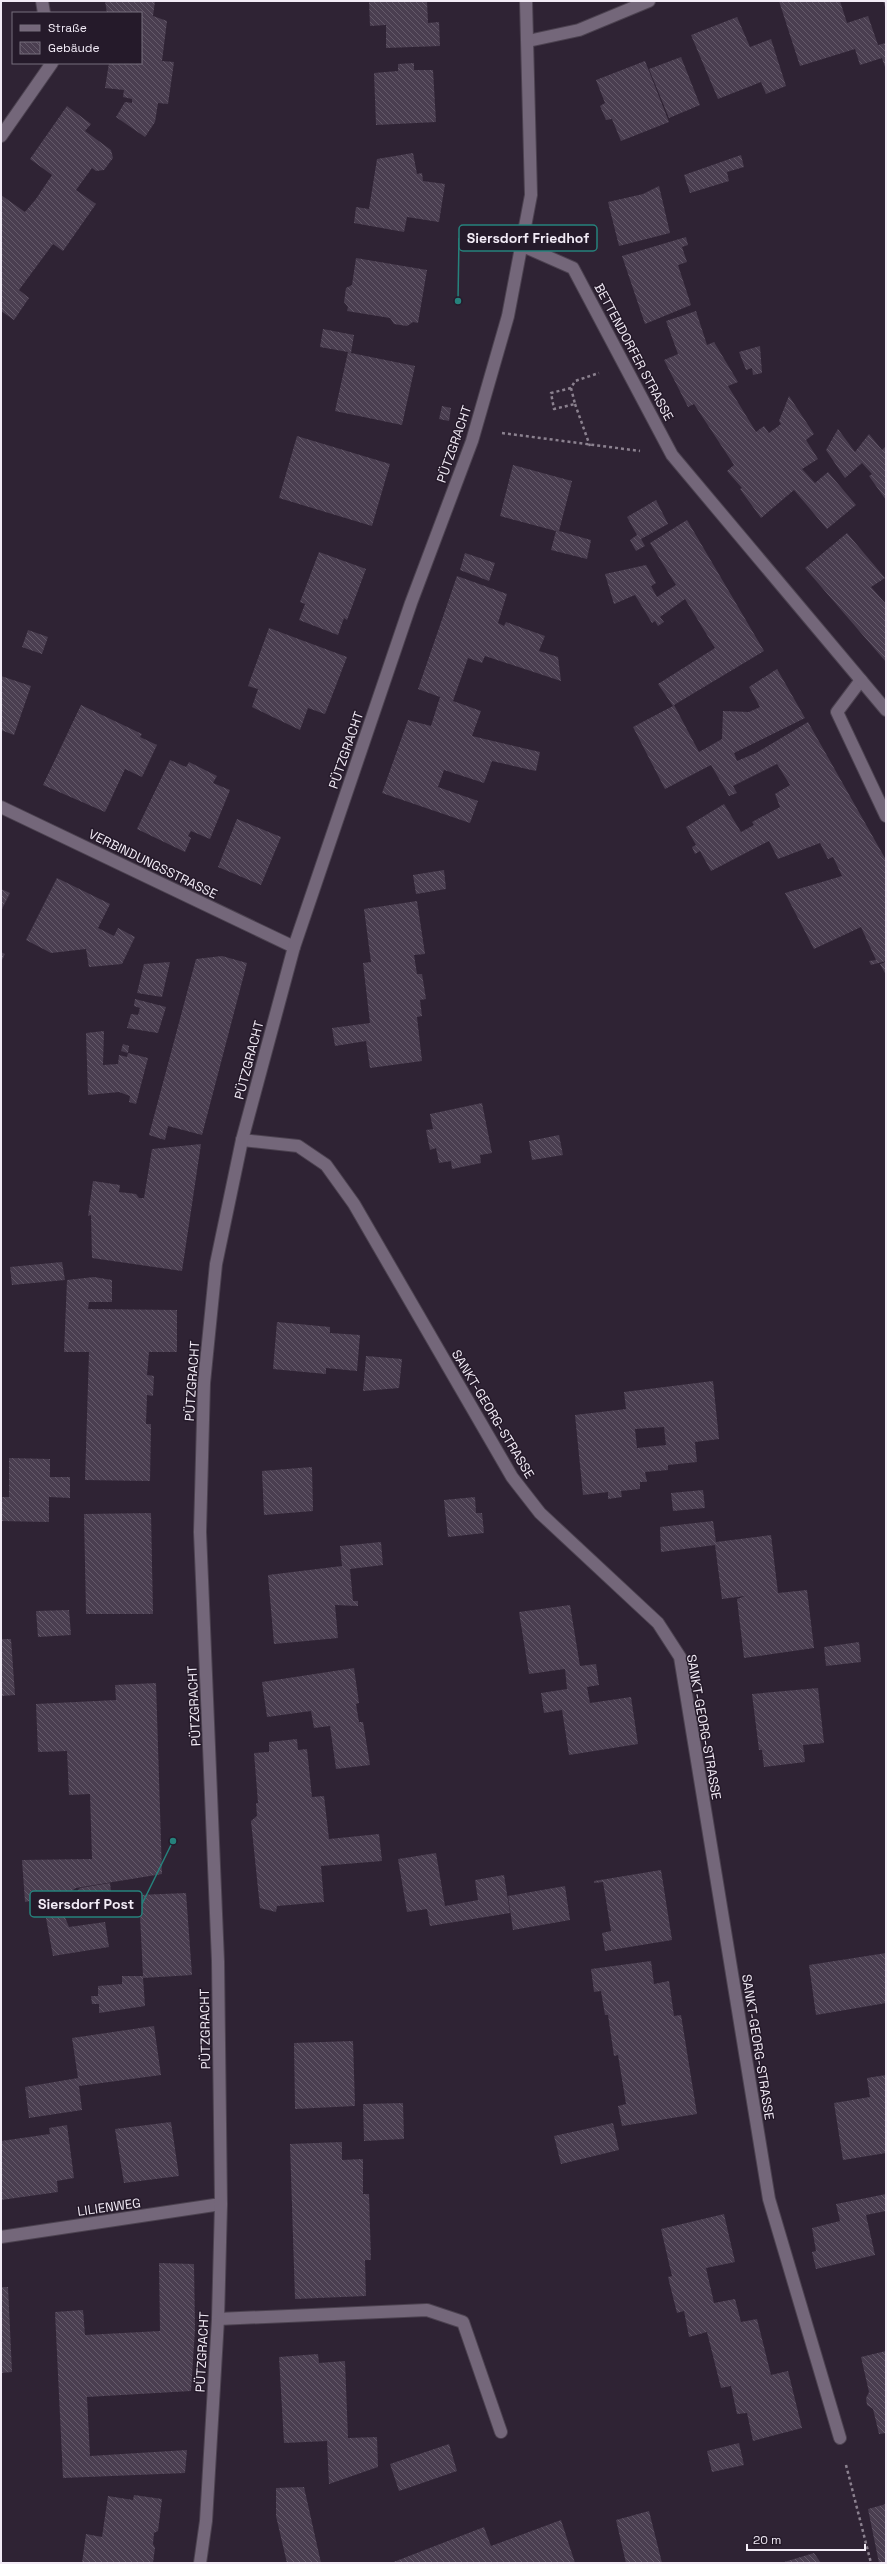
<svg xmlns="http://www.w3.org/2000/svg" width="887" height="2564" font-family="'Space Grotesk',sans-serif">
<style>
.building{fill:url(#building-back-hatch);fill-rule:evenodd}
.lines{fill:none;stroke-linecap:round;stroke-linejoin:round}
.service-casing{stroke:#4c4250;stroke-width:14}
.minor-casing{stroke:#4c4250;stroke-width:14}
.secondary-casing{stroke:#4c4250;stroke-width:14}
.path{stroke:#8b818f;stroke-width:2.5;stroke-dasharray:3 3;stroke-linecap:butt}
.service{stroke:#74677a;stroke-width:12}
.minor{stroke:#74677a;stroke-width:12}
.secondary{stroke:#74677a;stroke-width:12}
.labels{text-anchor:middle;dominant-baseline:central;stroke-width:3;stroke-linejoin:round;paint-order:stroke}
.street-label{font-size:13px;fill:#f2ebf6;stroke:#251a2a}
.leader{fill:none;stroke:#26827c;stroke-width:1.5}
.callout-dot{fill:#26827c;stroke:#251a2a;stroke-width:1.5}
.callout{fill:#251a2a;stroke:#26827c;stroke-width:1.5}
.callout-label{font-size:14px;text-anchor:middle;font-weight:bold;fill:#f2ebf6}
</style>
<defs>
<pattern id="building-back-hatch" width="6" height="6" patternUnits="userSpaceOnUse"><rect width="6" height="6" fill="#4a3e50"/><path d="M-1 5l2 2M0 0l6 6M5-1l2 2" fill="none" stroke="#655a6a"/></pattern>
</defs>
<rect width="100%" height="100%" fill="#2f2334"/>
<path class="building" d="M105 1H155L153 16 167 21 162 61 174 62 168 104 158 103 155 122 145 137 116 117 125 102 132 103V99L123 97 124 90 105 88 109 63H141V13H107Z
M369 1H427L428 23 439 22 440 46 386 48V25L370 26Z
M779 1H840L847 23 868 16 878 45 886 43V70L882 58 860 65 855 49 800 66Z
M883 1H886V10Z
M737 17 750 47 771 39 786 86 766 94 761 82 718 99 691 35Z
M681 57 700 105 669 118 649 69Z
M645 61 669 122 621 141 612 119 606 120 600 106 605 103 596 80Z
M414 63V70H433L436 122 376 125 374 73 398 71V64Z
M67 106 91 124 85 131 111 150 113 158 104 170 96 171 92 168 76 190 96 204 63 251 53 244 19 290 29 298 14 320 1 311V195L25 212 36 199 52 175 30 159Z
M413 153 417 174 422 173 423 181 445 184 439 222 407 217 404 232 354 223 356 207 369 209 377 159Z
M741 155 744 167 727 172 729 181 690 193 684 175Z
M659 186 670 233 619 246 608 202 643 194Z
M686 237 688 245 682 247 687 262 678 265 691 305 645 324 622 256Z
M356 258 427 270 418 323 413 322 407 326 394 324 390 318 347 311 348 307 344 302 346 288 352 285Z
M696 311 707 345 714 342 738 382 728 386 756 432 764 426 769 433 781 424 779 421 789 396 814 434 806 440 818 459 802 469 815 483 828 472 856 505 827 529 794 490 761 518 740 489 742 488 727 471 734 465 694 404 688 407 664 360 678 354 666 321Z
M323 329 354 335 351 353 415 366 402 425 335 411 348 352 320 347Z
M760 346 762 373 753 375 752 368 746 370 739 352Z
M442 406 451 408 449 421 439 419Z
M838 429 855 452 869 434 882 450 886 446V500L869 476 872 474 862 463 845 478 826 450Z
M297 436 390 464 372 526 279 498Z
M513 465 572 481 559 531 591 540 587 559 551 550 556 531 500 516Z
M656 500 668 524 641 539 645 546 636 551 630 540 637 535 627 517Z
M687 520 764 651 674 705 699 752 722 739 723 711 749 712 760 707 749 687 777 669 805 718 734 753 737 761 756 753 808 722 886 860V961L871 965 869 961 876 960 861 927 814 949 785 893 842 876 833 857 828 859 820 843 778 859 769 841 711 871 700 851 695 854 692 847 696 845 686 827 724 804 741 832 754 825 752 822 780 807 775 794 790 785 777 764 733 786 737 793 729 796 711 765 665 789 633 727 673 706 658 684 715 648 685 599 660 617 664 622 658 626 655 621 652 623 635 595 614 604 605 574 646 565 656 583 651 586 657 597 676 585 650 543Z
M847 533 885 578 871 587 886 604V662L805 568Z
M319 552 366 569 347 620 344 618 338 635 299 620 305 604 300 602Z
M465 553 495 563 489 581 460 570Z
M457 576 507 594 498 623 504 626 506 622 545 636 539 651 558 657 561 681 485 656 482 663 468 658 453 701 481 711 472 736 540 752 536 771 492 761 484 783 444 770 438 787 478 801 470 823 382 793 408 720 431 726 440 697 418 689Z
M269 628 347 657 325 714 308 708 300 730 252 707 258 689 248 686Z
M28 630 48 637 42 654 22 647Z
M1 676 31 686 14 735 1 730Z
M81 705 142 734 140 737 157 745 142 777 125 769 105 812 43 785Z
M170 760 186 767 189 762 217 776 213 783 230 790 210 839 191 831 188 836 191 838 185 852 137 829Z
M237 819 281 837 261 885 218 867Z
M444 870 446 889 416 894 413 875Z
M57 878 110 904 98 928 114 936 118 928 135 937 122 964 89 967 86 949 51 953 26 940Z
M1 889 10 893 1 911Z
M417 901 425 954 414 955 417 974H422L426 999 420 1000 422 1016 417 1017 422 1061 370 1068 366 1041 335 1046 332 1028 370 1023 363 963 371 962 364 909Z
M1 952 5 954 1 962Z
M222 956 247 963 202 1135 168 1126 165 1140 149 1135 196 959Z
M170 962 162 997 137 993 144 964Z
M886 962V975L880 964Z
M135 999 166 1007 158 1033 127 1028 131 1014 138 1015 140 1008 134 1006Z
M104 1031 103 1065 118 1064 119 1055 127 1057 128 1053 148 1058 136 1104 129 1102 130 1096 119 1092 88 1095 86 1033Z
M123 1044 129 1046 128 1053 121 1051Z
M482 1103 492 1153 480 1155 481 1163 452 1169 451 1161 439 1163 436 1148 430 1150 426 1130 433 1129 430 1114Z
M559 1135 563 1155 532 1160 529 1141Z
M201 1144 182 1271 92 1258 91 1215 88 1216 93 1181 120 1185 119 1192 136 1194 139 1198H144L152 1149Z
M62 1262 65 1280 12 1285 10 1267Z
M94 1277 112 1280V1302H89L88 1309 177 1310V1352H149L147 1375 154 1376 153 1396 147 1395 146 1424H151L150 1481 85 1480 89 1352H64L67 1280Z
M277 1322 330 1327V1333L360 1335 357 1371 326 1368V1374L273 1369Z
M366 1356 402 1359 399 1388 363 1391Z
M713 1381 719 1439 695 1442 697 1462 668 1465V1470L645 1472 647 1482H640V1489L621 1491 622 1497 608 1499V1492L583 1495 575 1415 626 1409 624 1392ZM664 1427 666 1445 637 1448 635 1429Z
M9 1458 50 1459V1477H70V1498L49 1497V1522L1 1521V1497H9Z
M312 1467 313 1511 264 1515 262 1471Z
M703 1490 705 1508 673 1511 671 1493Z
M475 1497 476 1513H482L484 1533 448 1537 444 1500Z
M151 1513 153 1614H86L84 1514Z
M713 1521 716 1542 771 1535 778 1593 807 1590 814 1648 744 1658 737 1599 745 1596 722 1599 715 1545 661 1552 660 1527Z
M381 1542 383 1565 350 1569 353 1601H358V1606L335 1605 338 1638 274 1644 268 1575 342 1566 340 1546Z
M570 1605 580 1666 596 1664 599 1685 587 1687 590 1703 631 1697 638 1744 569 1755 562 1710 544 1713 541 1693 567 1689 565 1669 529 1674 519 1612Z
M69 1610 71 1635 38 1637 36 1611Z
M1 1639H11L15 1695 1 1696Z
M859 1642 861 1662 826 1666 824 1647Z
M354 1668 359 1703 356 1704 359 1722H363L370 1765 336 1769 330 1726 314 1728 311 1711 267 1717 262 1682Z
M156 1683 162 1874 76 1888 67 1894 25 1902 22 1860 92 1859 90 1794 69 1795 67 1751 38 1752 36 1704 116 1700 115 1685Z
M818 1688 824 1743 803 1745 805 1762 764 1767 762 1750H759L752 1694Z
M297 1739 298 1750 307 1749 312 1797 324 1796 329 1839 379 1834 382 1861 321 1866 324 1902 277 1906 276 1912 260 1908 251 1821 257 1816 256 1803H258L254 1753 269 1752V1742Z
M436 1853 445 1906 478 1900 475 1880 504 1875 510 1913 430 1926 427 1909 407 1912 398 1859Z
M661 1870 672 1940 605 1951 602 1933 611 1931 603 1882 594 1883V1881Z
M110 1883 113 1907 64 1915 62 1896 74 1894 80 1888Z
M565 1886 570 1920 513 1930 508 1896Z
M186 1893 192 1975 143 1978 145 2006 99 2013V2004H92L91 1996H98V1986L122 1984V1976H143L139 1895Z
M64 1915 69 1927 105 1922 109 1947 53 1956 46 1918Z
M886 1953V2003L816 2015 809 1965Z
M651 1961 654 1984 669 1981 674 2016 681 2015 697 2114 622 2126 618 2106 626 2104 618 2055 614 2056 608 2015H605L601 1991 594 1992 591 1969Z
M154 2026 161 2075 79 2086 82 2110 29 2118 25 2087 78 2078 72 2038Z
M353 2041 355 2106 295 2109 294 2043Z
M886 2075V2153L843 2160 834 2103 870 2097 867 2078Z
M403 2103 404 2139 364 2141 363 2104Z
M171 2122 179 2176 124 2183 115 2129Z
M613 2123 619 2150 561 2164 554 2136Z
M67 2125 74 2178 57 2181 58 2192 1 2200V2141L50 2134 49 2128Z
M342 2142V2160L363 2159V2194H369L371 2260H365L366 2296 295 2299 290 2144Z
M886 2194V2211L866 2215 875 2255 816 2269 812 2252 816 2251 812 2228 840 2221 836 2204Z
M724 2214 735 2262 706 2268 714 2303 735 2299 741 2322 757 2319 771 2375 788 2371 802 2428 753 2441 747 2413 737 2414 731 2386 721 2388 707 2332 689 2337 684 2311 677 2313 668 2277 672 2276 661 2229Z
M159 2263 194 2264 195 2329 191 2391 87 2397 90 2456 187 2450 185 2473 63 2478 55 2312 83 2310 85 2335 160 2331Z
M1 2287H8L12 2372 1 2373Z
M886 2351V2433L879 2434 873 2409 867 2405 866 2398 869 2392 861 2357Z
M318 2354 319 2363 345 2361 348 2438 377 2437 378 2467 329 2484 327 2441 284 2443 279 2357Z
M739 2443 744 2465 712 2472 707 2451Z
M449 2444 457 2471 399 2491 390 2464Z
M304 2487 321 2563H287L276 2516V2488Z
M134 2495 162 2499 158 2531 154 2533 153 2544 155 2548 153 2563H82L86 2534 102 2537 108 2496 133 2500Z
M886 2504V2563H879L868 2509Z
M649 2511 662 2563H626L616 2520Z
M561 2520 575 2563H391L484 2527 491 2546Z
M814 2553 821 2563H781Z"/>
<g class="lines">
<defs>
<path id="service" d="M861 680 837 712 886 816
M218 2319 427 2310 463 2322 501 2432"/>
<path id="minor" d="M42 1 44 13
M528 41 579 30 649 1
M1 136 52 63
M523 246 573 268 672 455 886 710
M1 807 294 947
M242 1140 298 1146 326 1165 354 1204 512 1477 540 1513 658 1623 680 1657 769 2199 840 2438
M1 2237 221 2204"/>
<path id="secondary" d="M200 2563 206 2521 218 2319 221 2204 218 1961 200 1532 204 1383 216 1264 242 1140 294 947 411 603 472 441 508 316 531 195 526 1"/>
</defs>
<use href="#service" class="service-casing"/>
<use href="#minor" class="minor-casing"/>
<use href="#secondary" class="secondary-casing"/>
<path class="path" d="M571 388 551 393 554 409 575 404 571 388 575 381 599 373
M575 404 590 446
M502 433 640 451
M846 2465 871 2563"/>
<use href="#service" class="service"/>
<use href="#minor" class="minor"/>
<use href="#secondary" class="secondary"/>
</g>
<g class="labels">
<g class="street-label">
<text transform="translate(634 352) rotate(62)">BETTENDORFER STRASSE</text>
<text transform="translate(454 444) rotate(-71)">PÜTZGRACHT</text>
<text transform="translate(346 750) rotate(-71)">PÜTZGRACHT</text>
<text transform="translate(153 864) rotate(26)">VERBINDUNGSSTRASSE</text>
<text transform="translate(249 1060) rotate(-75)">PÜTZGRACHT</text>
<text transform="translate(192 1381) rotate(-86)">PÜTZGRACHT</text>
<text transform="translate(493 1414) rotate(59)">SANKT-GEORG-STRASSE</text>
<text transform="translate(194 1706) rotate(-93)">PÜTZGRACHT</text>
<text transform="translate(704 1727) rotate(80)">SANKT-GEORG-STRASSE</text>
<text transform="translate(205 2029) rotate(-91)">PÜTZGRACHT</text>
<text transform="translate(758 2047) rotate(81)">SANKT-GEORG-STRASSE</text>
<text transform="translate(109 2207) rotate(-8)">LILIENWEG</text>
<text transform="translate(202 2352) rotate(-87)">PÜTZGRACHT</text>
</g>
</g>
<path class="leader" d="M458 301L459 238M173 1841L142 1904"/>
<g class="callout-dot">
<circle cx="458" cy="301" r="4"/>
<circle cx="173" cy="1841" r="4"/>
</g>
<g class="callout">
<rect x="459" y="225" width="138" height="26" rx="4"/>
<rect x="30" y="1891" width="112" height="26" rx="4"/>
</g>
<g class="callout-label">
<text x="528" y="243">Siersdorf Friedhof</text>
<text x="86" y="1909">Siersdorf Post</text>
</g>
<rect width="887" height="2564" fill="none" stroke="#f2ebf6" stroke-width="4"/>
<rect x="12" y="12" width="130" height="52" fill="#251a2a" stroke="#776e7c"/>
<rect x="20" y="25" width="20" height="6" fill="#74677a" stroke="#776e7c"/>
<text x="48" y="32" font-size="12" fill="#f2ebf6">Straße</text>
<rect x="20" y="42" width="20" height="12" fill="url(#building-back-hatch)" stroke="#776e7c"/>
<text x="48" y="52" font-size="12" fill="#f2ebf6">Gebäude</text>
<path d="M747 2544v6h118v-6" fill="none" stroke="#f2ebf6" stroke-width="2"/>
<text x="753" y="2544" font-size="12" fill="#f2ebf6" stroke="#251a2a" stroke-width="3" paint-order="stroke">20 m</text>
</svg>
